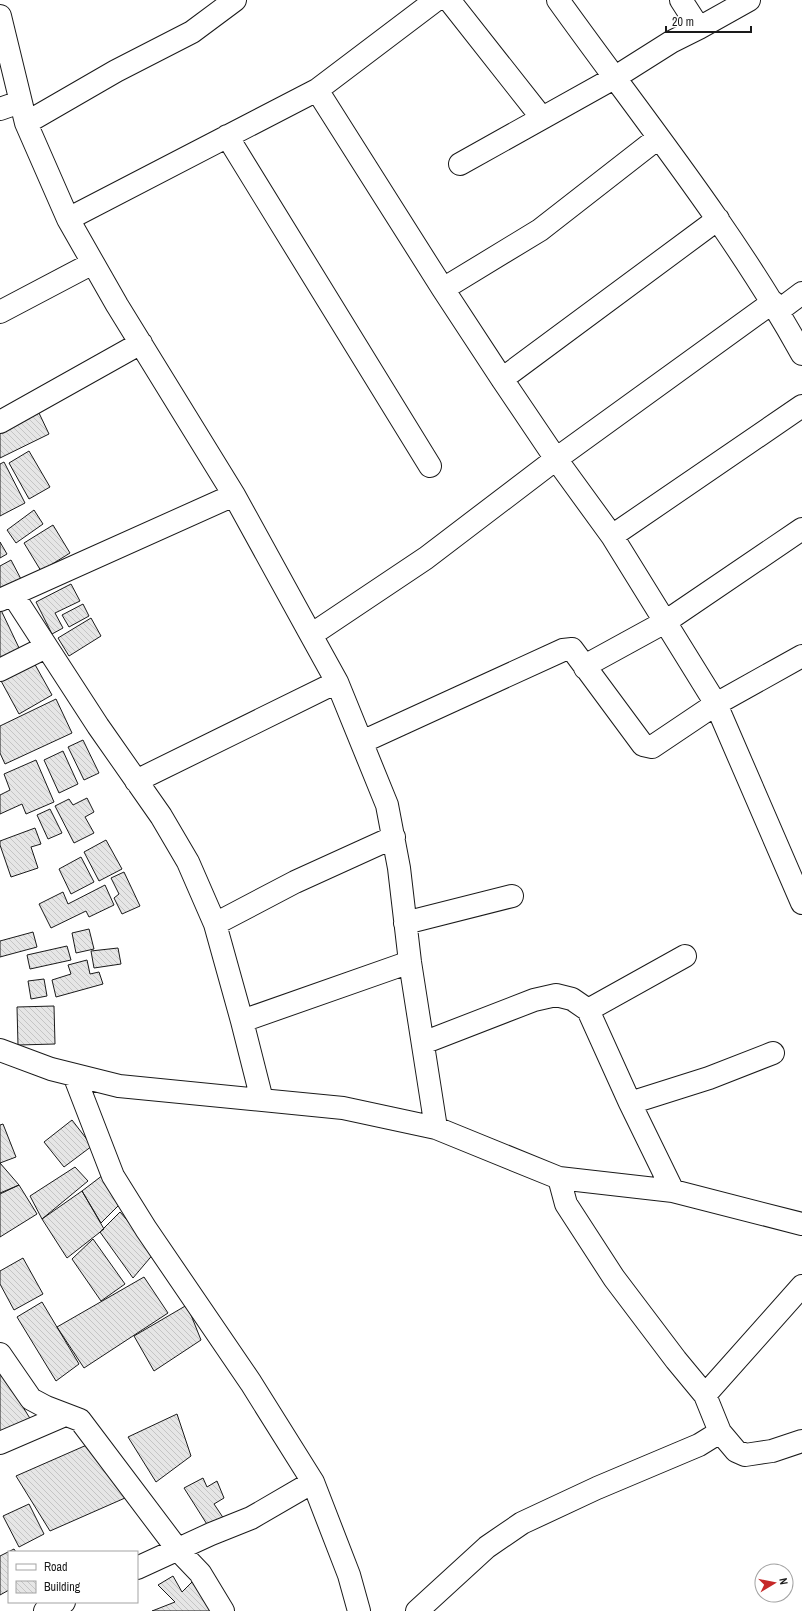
<svg xmlns="http://www.w3.org/2000/svg" width="802" height="1611" font-family="'Archivo Narrow',sans-serif">
<style>
.building{fill:url(#building-back-hatch);stroke:#1a1a1a}
.lines{fill:none;stroke-linecap:round;stroke-linejoin:round}
.minor-casing{stroke:#1a1a1a;stroke-width:24}
.minor{stroke:#fff;stroke-width:22}
</style>
<defs>
<pattern id="building-back-hatch" width="6" height="6" patternUnits="userSpaceOnUse"><rect width="6" height="6" fill="#e6e6e6"/><path d="M-1 5l2 2M0 0l6 6M5-1l2 2" fill="none" stroke="#c5c5c5"/></pattern>
</defs>
<rect width="100%" height="100%" fill="#fff"/>
<path class="building" d="M39 413 49 434 0 458V432Z
M29 451 50 487 29 499 9 463Z
M4 462 25 503 0 516V464Z
M34 510 43 524 16 543 7 530Z
M53 525 70 553 41 571 24 543Z
M0 542 7 554 0 558Z
M11 560 22 581 0 593V566Z
M71 584 80 601 55 613 63 628 52 634 36 602Z
M83 604 89 616 69 627 62 615Z
M0 608 20 650 0 659Z
M91 618 101 636 69 656 58 638Z
M33 661 52 695 19 714 0 679Z
M56 699 72 733 5 764 0 753V726Z
M83 740 99 773 84 780 68 747Z
M63 751 78 784 59 793 44 760Z
M36 760 54 802 26 814 22 804 0 814V795L10 790 4 774Z
M87 798 94 812 85 817 94 833 74 843 55 806 69 799 73 805Z
M50 809 62 833 48 839 37 815Z
M35 828 41 844 31 847 38 868 11 877 0 845V841Z
M106 840 122 869 99 881 84 852Z
M81 857 94 882 71 894 59 869Z
M124 872 140 906 122 914 114 898 119 894 111 878Z
M105 885 114 905 89 917 86 911 51 928 39 904 63 892 68 904Z
M89 929 94 949 76 953 72 933Z
M33 932 37 947 0 957V941Z
M67 946 71 960 30 969 27 955Z
M118 948 121 964 94 968 91 951Z
M87 960 90 974 99 972 103 984 56 997 52 980 71 974 68 965Z
M44 979 47 996 31 999 28 981Z
M54 1006 55 1044 18 1045 17 1007Z
M72 1120 92 1146 64 1167 44 1142Z
M3 1124 16 1157 0 1163V1125Z
M0 1163 19 1185 0 1193Z
M75 1167 88 1181 42 1219 30 1196Z
M103 1175 119 1205 101 1223 82 1191Z
M19 1185 37 1214 0 1237V1194Z
M82 1191 104 1229 67 1258 42 1219Z
M120 1212 155 1252 133 1278 100 1232Z
M93 1239 125 1284 101 1301 72 1259Z
M23 1258 43 1294 14 1310 0 1284V1271Z
M144 1277 168 1313 84 1368 57 1327Z
M42 1302 79 1364 56 1381 17 1317Z
M187 1305 201 1340 154 1371 134 1336Z
M0 1370 31 1420 0 1434Z
M177 1414 191 1456 156 1482 128 1437Z
M89 1444 125 1498 50 1531 16 1476Z
M203 1478 207 1487 217 1481 224 1498 214 1504 224 1519 210 1529 184 1488Z
M29 1504 44 1534 19 1547 3 1516Z
M14 1549 16 1552H9V1590L0 1595V1556Z
M173 1576 182 1592 195 1579 211 1611H152L175 1602 158 1585Z"/>
<g class="lines">
<defs>
<path id="minor" d="M449 0 542 118
M558 0C641 116 733 229 802 354
M681 0 699 28
M0 16 26 123 68 219 117 305 234 495 311 635 337 682 387 805 399 868 410 962 436 1128
M317 90 443 289 502 379 556 459 612 536 716 704 802 903
M0 109 20 102
M26 123 116 71 192 32 235 0
M227 136 430 466
M460 164 614 78 671 42 699 28 749 0
M68 219 317 90 436 0
M443 289 540 230 658 138
M778 311 802 293
M0 312 93 263
M502 379 718 219
M0 422 141 343
M612 536 802 406
M13 595 98 726 161 816 188 862 215 924 242 1021 262 1100
M0 600 234 495
M311 635 426 558 556 459 773 302
M585 668 592 662 665 622 802 529
M0 670 46 647
M362 742 563 650 572 649 643 745 652 747 716 704 802 656
M136 781 337 682
M405 923 512 896
M215 924 295 882 394 837
M588 1010 685 956
M242 1021 410 962
M423 1043 534 1000 556 995 572 999 588 1010 630 1103 673 1191
M0 1050 51 1069 119 1086 343 1108 436 1128 559 1178 673 1191 802 1224
M74 1075 113 1176 146 1229 251 1383 313 1482 349 1575 359 1611
M630 1103 709 1078 773 1053
M559 1178 566 1204 614 1278 676 1360 705 1395 720 1432 736 1451 745 1455 772 1451 802 1441
M0 1354 31 1399 46 1407 80 1420 178 1550 200 1573 223 1611
M705 1395 802 1286
M0 1443 65 1415
M137 1568 211 1534 251 1518 313 1482
M45 1611 64 1602
M417 1611 487 1547 522 1523 597 1488 699 1445 720 1432"/>
</defs>
<use href="#minor" class="minor-casing"/>
<use href="#minor" class="minor"/>
</g>
<rect x="8" y="1551" width="130" height="52" fill="#ffffff" stroke="#a3a3a3"/>
<rect x="16" y="1564" width="20" height="6" fill="#ffffff" stroke="#a3a3a3"/>
<text x="44" y="1571" font-size="12" fill="#1a1a1a">Road</text>
<rect x="16" y="1581" width="20" height="12" fill="url(#building-back-hatch)" stroke="#a3a3a3"/>
<text x="44" y="1591" font-size="12" fill="#1a1a1a">Building</text>
<g transform="translate(774 1583) rotate(80)"><circle r="19" fill="#ffffff" stroke="#a3a3a3"/>
<path d="M0-3L7 15L0 10L-7 15Z" fill="#c62828"/>
<text y="-6" font-size="11" font-weight="bold" text-anchor="middle" fill="#1a1a1a">N</text>
</g>
<path d="M666 26v6h85v-6" fill="none" stroke="#1a1a1a" stroke-width="2"/>
<text x="672" y="26" font-size="12" fill="#1a1a1a" stroke="#ffffff" stroke-width="3" paint-order="stroke">20 m</text>
</svg>
